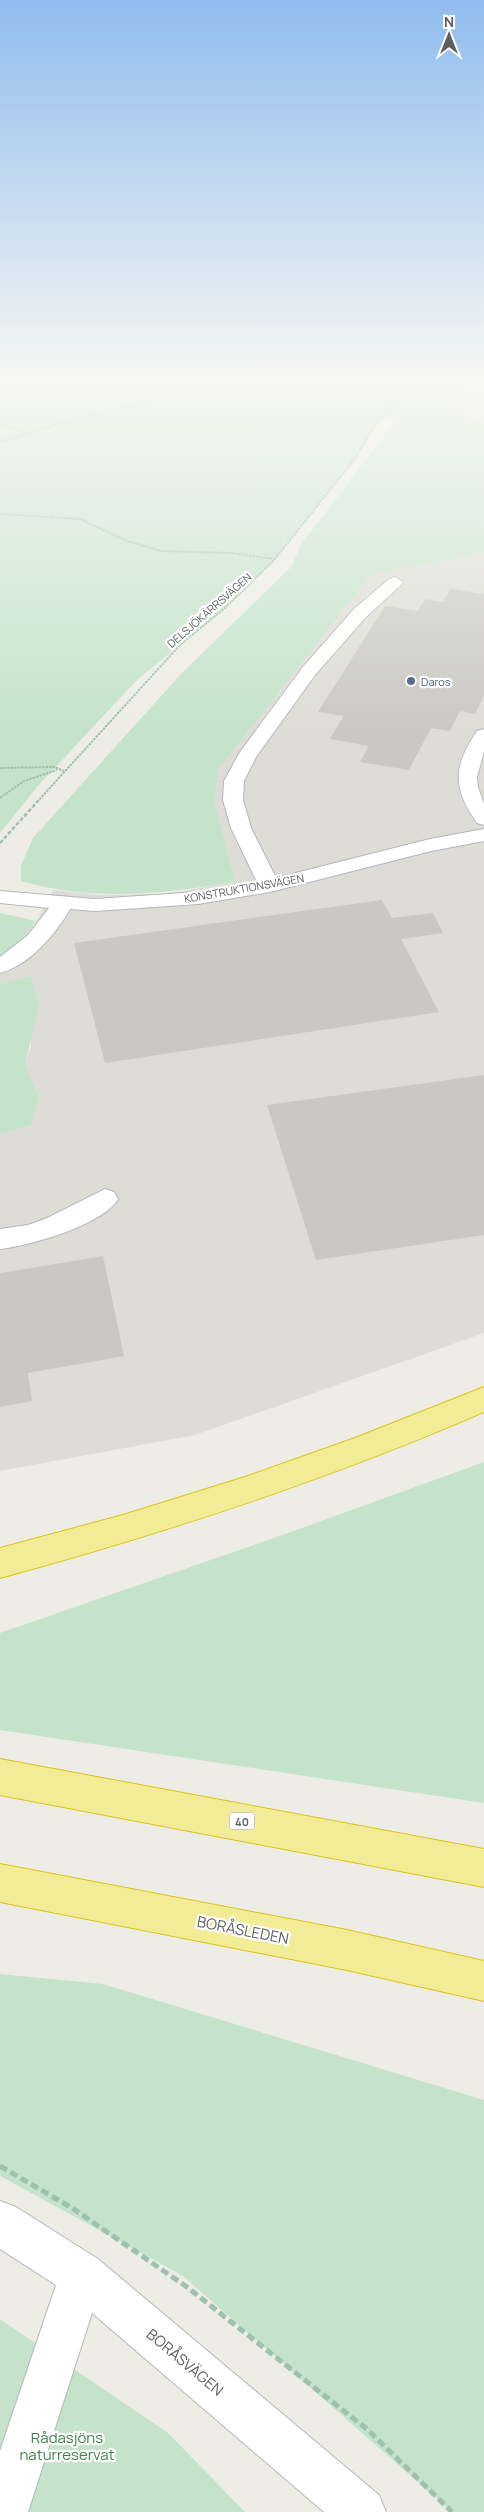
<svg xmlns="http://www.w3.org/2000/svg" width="484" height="2512" font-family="Manrope,sans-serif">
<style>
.industrial{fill:#dddcd7}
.green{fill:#c4e3ca}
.building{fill:#c9c8c2}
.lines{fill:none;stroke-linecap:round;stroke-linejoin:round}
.minor-casing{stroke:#b5b6bb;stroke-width:2}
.highway-casing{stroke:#ddc216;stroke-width:2}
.path-far2{stroke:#9dc1ad;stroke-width:2;stroke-dasharray:2.5 1;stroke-linecap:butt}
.path-far1{stroke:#9dc1ad;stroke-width:2.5;stroke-dasharray:4 2;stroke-linecap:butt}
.path{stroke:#9dc1ad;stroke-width:5;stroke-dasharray:8 4;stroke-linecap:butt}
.minor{fill:#fff;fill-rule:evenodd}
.highway{fill:#f3ec97;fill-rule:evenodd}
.service-dot{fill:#5c6f8a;stroke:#fff;stroke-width:2}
.labels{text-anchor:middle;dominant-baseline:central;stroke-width:4.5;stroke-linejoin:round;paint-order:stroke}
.far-street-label{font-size:11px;fill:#5d5f64;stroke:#fff}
.far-service-label{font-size:11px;fill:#4e5e75;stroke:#fff;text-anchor:start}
.shield{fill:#fff;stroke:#8e8f92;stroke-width:1}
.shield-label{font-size:11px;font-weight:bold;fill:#5d5f64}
.near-street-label{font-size:15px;fill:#5d5f64;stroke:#fff}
.near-park-label{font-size:15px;fill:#3e824d;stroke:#fff}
</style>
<rect width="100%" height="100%" fill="#eeede5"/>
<path class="industrial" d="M472 379H484V424L456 412Z
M484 553V1333L195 1435 0 1471V1134L31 1125 39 1099 25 1064 31 1046V976L0 984V958L36 922 53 890 100 895 166 894 235 882 215 803 218 770 371 575Z"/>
<path class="green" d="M0 379H472L456 412 484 424V553L371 575 218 770 215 803 235 882C160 894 95 902 21 881V866L33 838 181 674 292 566 300 546 395 422 384 417 345 471 262 574 226 607 137 680 37 787 0 833Z
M0 913 36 921 8 954 0 958Z
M31 976 39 1007 25 1064 39 1099 31 1125 0 1134V984Z
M484 1462V1803L0 1730V1633L291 1532Z
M0 1974 103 1984 484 2100V2512H452L183 2276 0 2176Z
M0 2319 168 2433 245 2512H0Z"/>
<path class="building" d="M450 589 484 594V695L475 714 460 711 450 731 431 728 409 770 360 762 369 746 330 739 344 716 318 712 385 606 418 611 425 599 443 602Z
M382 900 392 918 433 913 443 933 401 939 439 1012 105 1063 74 943Z
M484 1075V1235L316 1260 267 1105Z
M103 1256 124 1356 28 1373 32 1401 0 1407V1273Z"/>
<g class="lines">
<defs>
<path id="minor" d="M395 577 403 582 401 585 366 617 315 675 256 757 244 781 243 800 251 828 276 878 430 839 484 829V841L431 851 270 892 198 904 95 911 70 909C55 935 30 965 0 973V957L28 935 49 908 0 903V891L95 899 198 892 257 882 231 828 223 800 224 781 240 752 303 667 354 609 389 579Z
M484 729V752L477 777 478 787 484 804V825L477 823C452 787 453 767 477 731Z
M105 1189 114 1192 118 1199C103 1225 29 1246 0 1249V1229L28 1225 45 1219Z
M0 2201 16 2207 98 2259 379 2495 386 2512H324L92 2313 28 2512H0V2451L56 2285 0 2249Z"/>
<path id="highway" d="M484 1387V1412C327 1480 165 1533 0 1578V1548L123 1515 245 1477 355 1438Z
M0 1759 484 1849V1887L0 1795Z
M0 1864 347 1930 484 1961V2001L347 1970 0 1902Z"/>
</defs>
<use href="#minor" class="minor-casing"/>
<use href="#highway" class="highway-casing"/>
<path class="path-far2" d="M336 379 406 390
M0 423 24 434
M0 442 86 416 137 405 193 385 250 379
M0 514 80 519 127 541 161 551 231 553 275 559
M0 768 54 767 64 771
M0 798 24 781 57 770
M37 802 181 644 225 608 275 559 354 460 377 422 416 379"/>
<path class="path-far1" d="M0 843 38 801"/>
<path class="path" d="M0 2166 72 2208 187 2287 368 2430 452 2512"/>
<use href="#minor" class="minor"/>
<use href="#highway" class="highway"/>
</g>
<linearGradient id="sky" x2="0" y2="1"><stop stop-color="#90bcee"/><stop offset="0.52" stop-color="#f7f7f3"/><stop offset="1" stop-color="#f7f7f3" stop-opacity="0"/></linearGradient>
<rect width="484" height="731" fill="url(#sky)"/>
<circle class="service-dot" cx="411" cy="681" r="5"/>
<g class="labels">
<g class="far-street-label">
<text transform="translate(209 610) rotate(-41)">DELSJÖKÄRRSVÄGEN</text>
<text transform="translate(244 888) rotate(-10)">KONSTRUKTIONSVÄGEN</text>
</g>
<g class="far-service-label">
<text x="421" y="681">Daros</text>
</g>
<rect class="shield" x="229.5" y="1812.5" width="25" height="17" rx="4"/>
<g class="shield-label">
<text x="242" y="1821">40</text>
</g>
<g class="near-street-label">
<text transform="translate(243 1930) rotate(11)">BORÅSLEDEN</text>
<text transform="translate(185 2362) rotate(40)">BORÅSVÄGEN</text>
</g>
<g class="near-park-label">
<text x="67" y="2437">Rådasjöns<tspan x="67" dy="17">naturreservat</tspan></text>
</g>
</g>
<g transform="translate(449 35)" stroke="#ffffff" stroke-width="4" paint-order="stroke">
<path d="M0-4L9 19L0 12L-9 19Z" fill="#5d5f64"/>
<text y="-8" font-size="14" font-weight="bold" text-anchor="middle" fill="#5d5f64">N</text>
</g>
</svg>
